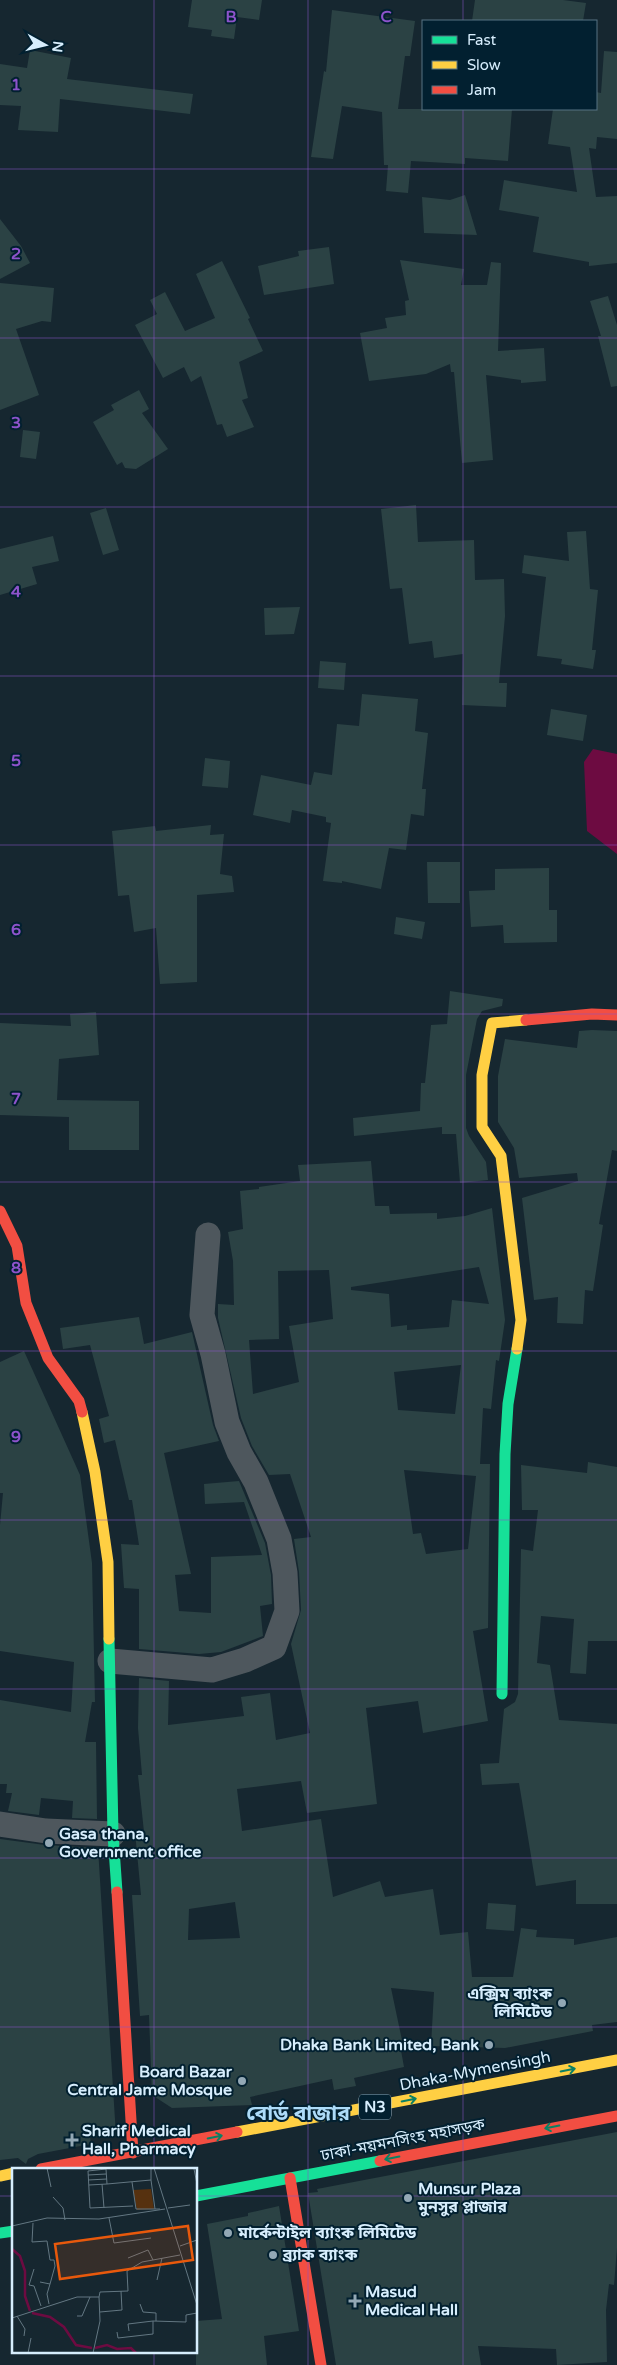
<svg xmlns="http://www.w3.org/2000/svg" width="617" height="2365" font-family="'Varela Round','Noto Sans Bengali',sans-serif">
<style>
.water{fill:#6d0b41}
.building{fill:#2b4244;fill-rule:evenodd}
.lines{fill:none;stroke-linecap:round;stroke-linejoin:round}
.street{stroke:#4e575d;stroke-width:25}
.fast{stroke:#16e098;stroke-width:11}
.slow{stroke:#ffcf43;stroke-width:11}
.jam{stroke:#f24e42;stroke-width:11}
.oneway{stroke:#0c8064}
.grid{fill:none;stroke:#8d53cb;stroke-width:1;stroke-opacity:0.55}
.poi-dot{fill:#93a8b5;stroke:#022030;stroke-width:2}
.labels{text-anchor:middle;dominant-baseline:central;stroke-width:4;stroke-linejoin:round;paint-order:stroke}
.shield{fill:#022030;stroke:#97b0c0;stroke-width:1}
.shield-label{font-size:15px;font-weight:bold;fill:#d7eefd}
.poi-label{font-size:16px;font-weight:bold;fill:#d7eefd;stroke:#022030;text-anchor:start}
.street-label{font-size:16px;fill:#d7eefd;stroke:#022030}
.district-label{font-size:21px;font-weight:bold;fill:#addbf8;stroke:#022030}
.inset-river{fill:none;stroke:#6d0b41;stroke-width:2.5}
.inset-road{fill:none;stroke:#637782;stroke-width:1}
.view{fill:#e8590c;fill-opacity:0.15;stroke:#e8590c;stroke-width:2.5}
.inset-edge{fill:none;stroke:#d7eefd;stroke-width:2.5}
.grid-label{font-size:16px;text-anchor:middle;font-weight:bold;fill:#8d53cb;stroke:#022030;stroke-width:4;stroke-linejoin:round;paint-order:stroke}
</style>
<rect width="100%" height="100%" fill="#162730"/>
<path class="water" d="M593 749 617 754V854L587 831 584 762Z"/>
<path class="building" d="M192 0H262L259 20 237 17 234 39 211 36 212 30 188 27Z
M475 0H563L586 3 583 21H472Z
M332 10 415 21 410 56H405L398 109H512L508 161 465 158V164L411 161 408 193 386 191 388 165H384L382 112 342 106 333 159 311 157 324 71 326 72Z
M30 50 71 58 67 79 193 94 190 114 60 99 58 132 18 130 21 106 0 105V64L27 68Z
M604 51 617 52V139L597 137 596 149 589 148 596 197 617 196V263L589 266V262L533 252 539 217 499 210 504 180 577 192 570 147 548 144 553 109H596V92L601 93Z
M465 195 477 235 424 233 422 197 450 200Z
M0 219 21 246 30 263 0 279Z
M329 247 334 284 264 295 258 266 299 256 298 251Z
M400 260 464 269 461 285H487L491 262 501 263 498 351 544 348 546 381 521 383V380L486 375 493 460 462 463 454 372H451L450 364 426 374 369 381 360 333 387 328 385 318 406 315 405 301 409 300Z
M222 261 250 318 248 319 263 351 239 362 248 398 242 400 254 427 227 437 222 424 217 425 201 376 191 382 184 367 163 378 135 325 157 314 150 300 165 292 185 331 215 318 196 274Z
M0 283 54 288 51 322 42 321 16 329 39 395 0 410Z
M608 296 617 325V386L611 387 598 336H601L590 301Z
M139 390 149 409 142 413 168 449 136 469 125 468 122 462 117 465 93 422 114 410 111 405Z
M23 430 40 432 36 459 20 457Z
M416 505 418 542 474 540 475 580 504 579 505 616 499 683H507L506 707 462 705 463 654 434 658 432 641 409 644 402 588 390 589 381 509Z
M106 508 119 550 103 555 90 513Z
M586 531 590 589 598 590 592 650H596L593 669 561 664 562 659 537 656 546 577 522 573 524 555 569 561 567 532Z
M53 536 59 561 32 567 37 584 0 595V549Z
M300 607 294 634 265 635 264 608Z
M320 661 346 663 344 690 318 688Z
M362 694 418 699 415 731 428 733 422 789H426L424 816 411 814 406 850 389 848 381 889 342 881V883L323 881 331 823 326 822V817L292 810 290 823 253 815 261 775 311 785 314 772 332 775 337 724 359 726Z
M551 709 587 715 583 741 547 735Z
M205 758 230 761 228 788 202 786Z
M211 825 210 835 224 834 220 874 232 876 234 892 197 895V982L160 984 156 928 134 932 129 895 118 896 112 831 155 826 156 831Z
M427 862H460V903H428Z
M549 868V910H557V942L504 943 503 925 471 927 469 891 495 890V869Z
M396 917 425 922 422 939 394 934Z
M450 991 503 999 502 1006 482 1011 477 1019 466 1075V1128L469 1136 486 1162 488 1180 460 1183 456 1134H442V1127L354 1136 353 1118 420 1111 421 1083H425L431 1025 447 1024Z
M96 1012 99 1055 59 1059 57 1100 139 1101V1150H69V1117L0 1115V1023L71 1026 70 1014Z
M592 1030 617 1031V1151L612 1150 599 1224 603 1225 593 1291 585 1290 583 1324 557 1323 558 1297 534 1300 522 1198 578 1181 577 1173 519 1178 514 1148 498 1122V1076L505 1039 577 1048 579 1031Z
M371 1161 375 1206H389L390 1214 437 1213V1219L465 1216 492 1208 505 1320 499 1361 496 1360 491 1409 483 1408 480 1464H490L488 1628 473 1631 488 1721 423 1733 418 1701 366 1708 377 1804 307 1813 301 1781 237 1789 242 1831 321 1819 333 1897 380 1881 385 1897 433 1889 440 1935 468 1932 472 1977H513L521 1928 537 1930 536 1937 574 1939V1945L617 1937V2022L592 2025 593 2031 505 2048 431 2046 434 1992 391 1988 403 2045H400L404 2067 354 2078 356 2086 334 2090 332 2079 250 2097 252 2105 172 2108 152 2095 149 2015 140 2016 132 1895H141L135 1832H144L138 1775H142L138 1728 139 1678 169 1681 168 1725 244 1716 241 1697 270 1693 276 1740 310 1733 291 1644 301 1610 299 1572 294 1539 311 1537 290 1474 269 1475 252 1446 241 1418 218 1318V1304L234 1305 233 1261 228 1232 243 1229 240 1191 259 1189V1187L300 1181 298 1165ZM479 1267 489 1304 452 1300 449 1327 407 1330V1325L391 1327 389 1294 351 1290V1287ZM329 1270 333 1319 289 1326 299 1382 253 1394 249 1340 279 1339 278 1271ZM461 1365 455 1414 398 1410 394 1372ZM404 1470 476 1476 468 1549 426 1554 421 1533 413 1534ZM235 1902 240 1938 188 1940 189 1909Z
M139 1317 144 1344 192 1332 213 1425 219 1441 164 1453 191 1574 175 1575 179 1611 211 1613V1557L262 1555 244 1502 205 1504 204 1484 239 1481 265 1543 271 1575 272 1604 260 1606 263 1636 221 1652 199 1654 139 1649V1589L124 1588 121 1544 139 1545 132 1500H129L115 1440 104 1443 99 1419 109 1416 90 1345 63 1349 60 1328Z
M24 1351 80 1475 92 1563 95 1702H92L85 1742H96L97 1819 72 1818 73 1801 41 1798 39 1815 8 1811 12 1793H6L7 1784H0V1700L71 1712 74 1662 0 1651V1525L3 1493H0V1362Z
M588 1462 617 1467V1641H588L586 1674 570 1673 574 1619 541 1616 537 1663 550 1665 559 1720 617 1724V1904H576V1880L536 1886 519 1783 482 1785 480 1764 499 1763 504 1709 515 1702 518 1694 521 1549 533 1551 538 1510H522L521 1465 587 1473Z
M0 1839 45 1845 98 1848 116 2136 90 2137 91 2144 38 2154 28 2159 26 2164 18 2158 0 2160Z
M488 1903 516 1905 514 1931 486 1929Z
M617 2132V2248L614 2285 609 2284 606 2310 607 2362 557 2365 556 2349 478 2346 481 2365H336L308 2193 318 2192 317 2189Z
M279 2206 299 2331 264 2336 267 2365H196V2321L222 2319 207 2224 248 2216V2213Z"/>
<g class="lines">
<path class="street" d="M110 1661 212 1670 245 1660 274 1647 287 1611 285 1573 279 1539 256 1482 239 1452 227 1422 213 1354 202 1315 208 1235
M0 1824 46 1831 113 1834"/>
<path class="fast" d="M109 1639 113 1834 117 1892
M502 1694 505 1454 508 1404 517 1349
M196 2196 380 2161
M0 2233 14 2231"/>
<path class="slow" d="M517 1349 521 1320 501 1156 482 1127V1075L492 1023 526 1020
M82 1412 95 1472 108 1562 109 1639
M237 2132 617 2060
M0 2176 14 2173"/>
<path class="jam" d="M526 1020 592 1014 617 1015
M0 1211 17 1246 26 1303 48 1358 79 1401 82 1412
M117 1892 133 2153
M380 2161 617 2116
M41 2169 237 2132
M290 2178 321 2365"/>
</g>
<defs><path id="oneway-shaft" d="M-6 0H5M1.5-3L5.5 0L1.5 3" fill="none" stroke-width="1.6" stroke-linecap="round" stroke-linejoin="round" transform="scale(1.25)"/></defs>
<g class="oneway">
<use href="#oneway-shaft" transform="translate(568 2070) rotate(-11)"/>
<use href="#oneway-shaft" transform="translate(409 2100) rotate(-11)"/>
<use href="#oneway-shaft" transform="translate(552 2127) rotate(169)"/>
<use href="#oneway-shaft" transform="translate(215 2137) rotate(-11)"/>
<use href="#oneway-shaft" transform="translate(392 2158) rotate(169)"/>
</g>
<path class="grid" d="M154 0V2169M308 0V2365M463 0V21M463 109V2365M0 169H617M0 338H617M0 507H617M0 676H617M0 845H617M0 1014H617M0 1182H617M0 1351H617M0 1520H617M0 1689H617M0 1858H617M0 2027H617M0 2196H14M196 2196H617M154 2351V2365"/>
<g class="poi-dot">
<circle cx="49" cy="1843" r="5"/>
<circle cx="562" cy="2003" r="5"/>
<circle cx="489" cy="2045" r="5"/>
<circle cx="242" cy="2081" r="5"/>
<path d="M69.5 2132.5h5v5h5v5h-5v5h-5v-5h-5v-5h5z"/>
<circle cx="408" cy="2198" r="5"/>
<circle cx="228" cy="2233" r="5"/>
<circle cx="273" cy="2255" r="5"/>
<path d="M352.5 2293.5h5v5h5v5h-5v5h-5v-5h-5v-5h5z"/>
</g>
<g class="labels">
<rect class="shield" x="359" y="2094.5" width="32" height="25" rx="4"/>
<g class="shield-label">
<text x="375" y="2107">N3</text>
</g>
<g class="poi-label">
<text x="59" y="1834">Gasa thana,<tspan x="59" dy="18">Government office</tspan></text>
<text x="552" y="1994" text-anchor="end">এক্সিম ব্যাংক<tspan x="552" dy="18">লিমিটেড</tspan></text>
<text x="479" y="2045" text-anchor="end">Dhaka Bank Limited, Bank</text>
<text x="232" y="2072" text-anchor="end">Board Bazar<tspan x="232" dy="18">Central Jame Mosque</tspan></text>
<text x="82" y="2131">Sharif Medical<tspan x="82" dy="18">Hall, Pharmacy</tspan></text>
<text x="418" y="2189">Munsur Plaza<tspan x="418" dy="18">মুনসুর প্লাজার</tspan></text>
<text x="238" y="2233">মার্কেন্টাইল ব্যাংক লিমিটেড</text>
<text x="283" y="2255">ব্র্যাক ব্যাংক</text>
<text x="365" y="2292">Masud<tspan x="365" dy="18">Medical Hall</tspan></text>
</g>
<g class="street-label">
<text transform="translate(475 2071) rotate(-11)">Dhaka-Mymensingh</text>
<text transform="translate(403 2140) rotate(-11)">ঢাকা-ময়মনসিংহ মহাসড়ক</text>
</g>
<g class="district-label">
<text x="298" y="2113">বোর্ড বাজার</text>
</g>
</g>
<g transform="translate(12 2168)">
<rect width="185" height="185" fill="#162730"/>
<path d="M139 21 142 41 125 42 121 22Z" fill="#56310f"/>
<path class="inset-river" d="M0 81 8 88 13 103V128L18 143M20 145 38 149 52 159 64 177 80 180M83 180 95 177 105 181 119 180 124 185"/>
<path class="inset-road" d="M35 0 39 19M142 0 185 137M182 1 185 16M76 7 94 6M76 12 95 11M139 12 143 41M120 14 124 41H148M90 16 92 40M95 16 139 12V0M77 17 95 16 94 1 76 3 78 40 121 38M41 29 51 40 53 52M156 40 178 37M97 50 102 75 139 70M21 55 20 74 35 73 38 92H42L43 98 38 116 28 114M0 58 35 50 87 51 153 41M168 78 185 72M116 90 136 82 141 92M22 101 17 117 22 118 29 138M145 112 150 90M37 136 35 126 38 116M128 136 131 144 144 145V153M88 144 110 142 109 123M5 148 13 161 12 168M65 148H70L78 129M0 150 65 129H87L88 124 116 123 115 103 130 94 168 87M117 163 116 156 141 153M105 164 106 170 141 166V153L174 154V147L185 145M16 185 19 170M81 185 88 153 87 129"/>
<path class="view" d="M176 58 181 92 48 111 43 76Z"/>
<rect width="185" height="185" class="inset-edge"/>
</g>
<g class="grid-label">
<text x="231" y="22">B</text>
<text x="386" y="22">C</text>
<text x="16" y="90">1</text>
<text x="16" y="259">2</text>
<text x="16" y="428">3</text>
<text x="16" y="597">4</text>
<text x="16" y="766">5</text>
<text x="16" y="935">6</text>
<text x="16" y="1104">7</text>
<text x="16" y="1273">8</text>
<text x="16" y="1442">9</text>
</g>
<rect x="422" y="20" width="175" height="90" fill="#022030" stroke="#577282"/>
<rect x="432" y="36" width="25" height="8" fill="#16e098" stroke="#577282"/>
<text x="467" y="45" font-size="15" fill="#d7eefd">Fast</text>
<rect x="432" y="61" width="25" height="8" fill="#ffcf43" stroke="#577282"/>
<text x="467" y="70" font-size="15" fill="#d7eefd">Slow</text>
<rect x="432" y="86" width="25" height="8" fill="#f24e42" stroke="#577282"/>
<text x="467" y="95" font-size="15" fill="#d7eefd">Jam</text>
<g transform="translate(45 45) rotate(98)" stroke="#022030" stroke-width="4" paint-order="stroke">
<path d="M0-4L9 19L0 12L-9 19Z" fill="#d7eefd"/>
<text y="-8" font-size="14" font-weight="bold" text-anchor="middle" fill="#d7eefd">N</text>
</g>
</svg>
